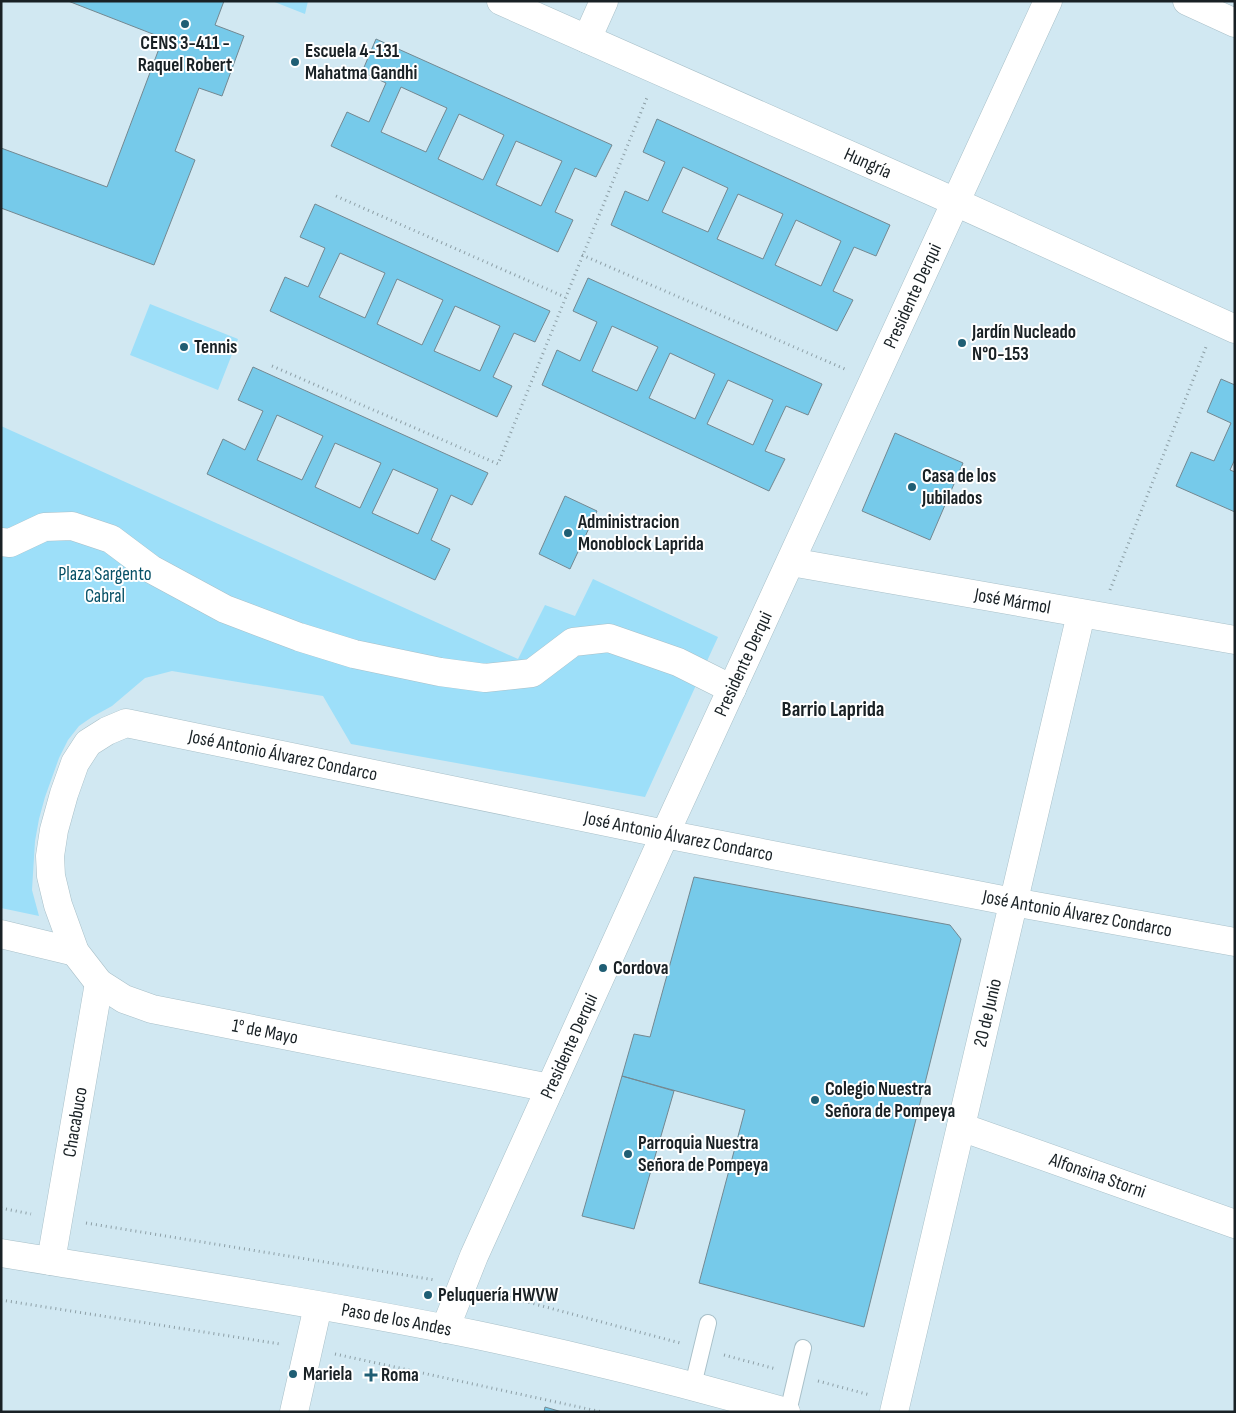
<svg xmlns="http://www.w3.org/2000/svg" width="1236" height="1413" font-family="'Sofia Sans Condensed',sans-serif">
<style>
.green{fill:#9ddff9}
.building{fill:#76caea;stroke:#738891;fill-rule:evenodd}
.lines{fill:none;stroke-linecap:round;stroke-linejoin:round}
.lane-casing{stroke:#a9c0c9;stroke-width:18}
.street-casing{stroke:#a9c0c9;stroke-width:29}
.secondary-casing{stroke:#a9c0c9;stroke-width:29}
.path{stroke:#8d9fa6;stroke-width:3;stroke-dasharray:1 4;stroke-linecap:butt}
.lane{stroke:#fff;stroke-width:16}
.street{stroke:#fff;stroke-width:28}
.secondary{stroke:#fff;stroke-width:28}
.poi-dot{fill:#1f5e74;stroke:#fff;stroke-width:2}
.labels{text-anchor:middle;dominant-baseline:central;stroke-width:4;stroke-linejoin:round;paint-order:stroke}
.poi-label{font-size:19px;font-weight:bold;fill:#192125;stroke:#fff;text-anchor:start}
.street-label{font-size:19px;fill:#192125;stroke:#fff}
.park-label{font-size:19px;fill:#065066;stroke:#fff}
.quarter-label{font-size:21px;font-weight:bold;fill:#192125;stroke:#fff}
</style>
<rect width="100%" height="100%" fill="#d1e8f2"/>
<path class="green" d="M272 1H308L305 14Z
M150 304 238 339 218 390 130 355Z
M1 426 518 659 545 605 575 616 593 579 718 637 645 797 351 744 323 696 172 671 145 678 112 706 92 717 79 726 68 740 59 758 45 797 39 819 35 841 32 890 39 916 1 908Z"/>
<path class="building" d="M68 1H224L215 25 244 36 222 96 199 88 175 151 195 160 154 265 1 208V148L107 187 163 38Z
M376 39 612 145 596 177 575 168 555 212 573 220 558 252 331 146 347 112 369 122 386 83 362 72ZM401 87 447 108 426 152 381 132ZM459 114 504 135 483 180 438 159ZM516 141 562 161 541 206 496 185Z
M657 119 890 225 876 256 854 247 833 291 853 300 837 331 611 225 625 191 648 201 665 162 643 152ZM683 167 728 188 708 232 662 212ZM738 194 783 214 763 259 717 239ZM796 220 841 241 821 286 775 265Z
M315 204 550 311 535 342 514 333 493 377 512 386 497 417 270 311 285 277 308 287 325 248 300 237ZM340 253 385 273 365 318 319 297ZM397 279 443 300 422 345 377 324ZM455 306 500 326 480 371 434 351Z
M588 278 822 384 808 415 786 406 765 451 785 459 769 491 542 385 557 350 580 361 597 322 573 311ZM612 326 658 347 637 391 592 371ZM670 353 715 374 695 419 649 398ZM728 380 773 400 753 445 707 424Z
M253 367 488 473 472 505 451 495 431 540 450 549 435 580 207 474 223 439 245 450 263 411 238 400ZM277 415 323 436 302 480 257 460ZM335 443 381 463 360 508 315 487ZM393 469 438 489 418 534 372 513Z
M1221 379 1235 385V459L1230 470 1235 472V512L1176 486 1191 452 1214 461 1231 423 1207 412Z
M895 433 963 463 930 540 862 511Z
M565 496 597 511 570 569 539 554Z
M694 877 950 925 961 939 864 1327 699 1283 745 1110 622 1076 634 1034 650 1037Z
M622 1076 674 1091 634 1229 582 1216Z
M545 1407 562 1412H544Z"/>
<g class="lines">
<defs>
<path id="lane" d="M693 1385 708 1323
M788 1412 803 1348"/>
<g id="street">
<path d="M1 542 10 543 44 527 72 526 111 539 151 569 225 609 299 637 354 654 440 672 485 678 532 673 573 642 609 638 678 662 732 689"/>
<path id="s1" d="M791 562 1235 640"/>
<path d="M1 934 75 952"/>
<path id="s2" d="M550 1088 152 1009 124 999 99 983 75 952 58 905 51 876 50 856 54 830 64 794 75 763 88 743 107 731 126 723 665 834 1013 902 1235 942"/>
<path id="s3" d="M961 1127 1235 1224"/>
<path id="s4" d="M51 1261 99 983"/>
<path d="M294 1412 318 1306"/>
<path id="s5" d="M894 1412 1081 614"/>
</g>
<g id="secondary">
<path id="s6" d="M501 1 931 191 1235 329"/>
<path d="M1187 1 1235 23"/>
<path d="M587 39 604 1"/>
<path id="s7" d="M1 1253C160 1279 320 1303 477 1335 581 1357 684 1383 786 1412"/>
<path id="s8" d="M445 1329 474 1256 665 834 1048 1"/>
</g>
</defs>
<use href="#lane" class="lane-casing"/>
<use href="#street" class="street-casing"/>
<use href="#secondary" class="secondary-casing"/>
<path class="path" d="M336 196 565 297
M582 255 847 370
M272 366 498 464 648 95
M1110 590 1206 347
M1 1208 31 1214
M86 1223 435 1280
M490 1292 680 1343
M1 1300 280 1344
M335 1354 602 1412
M724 1355 776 1369
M818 1381 870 1395"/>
<use href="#lane" class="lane"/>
<use href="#street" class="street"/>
<use href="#secondary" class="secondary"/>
</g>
<g class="poi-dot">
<circle cx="185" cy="24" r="5"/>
<circle cx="295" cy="62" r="5"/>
<circle cx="962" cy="343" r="5"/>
<circle cx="184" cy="347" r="5"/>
<circle cx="912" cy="487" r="5"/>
<circle cx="568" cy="533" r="5"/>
<circle cx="603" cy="968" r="5"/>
<circle cx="815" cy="1100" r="5"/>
<circle cx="628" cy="1154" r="5"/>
<circle cx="428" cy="1295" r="5"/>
<circle cx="293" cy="1374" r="5"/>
<path d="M368.5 1367.5h5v5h5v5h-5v5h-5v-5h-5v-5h5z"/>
</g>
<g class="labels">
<g class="poi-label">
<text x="185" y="43" text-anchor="middle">CENS 3-411 -<tspan x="185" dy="22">Raquel Robert</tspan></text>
<text x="305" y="51">Escuela 4-131<tspan x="305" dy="22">Mahatma Gandhi</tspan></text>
<text x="972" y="332">Jardín Nucleado<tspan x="972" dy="22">N°0-153</tspan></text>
<text x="194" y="347">Tennis</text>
<text x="922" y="476">Casa de los<tspan x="922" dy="22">Jubilados</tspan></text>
<text x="578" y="522">Administracion<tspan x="578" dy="22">Monoblock Laprida</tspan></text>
<text x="613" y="968">Cordova</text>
<text x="825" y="1089">Colegio Nuestra<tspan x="825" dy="22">Señora de Pompeya</tspan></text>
<text x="638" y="1143">Parroquia Nuestra<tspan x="638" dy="22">Señora de Pompeya</tspan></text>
<text x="438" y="1295">Peluquería HWVW</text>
<text x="303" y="1374">Mariela</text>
<text x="381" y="1375">Roma</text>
</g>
<g class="street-label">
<text stroke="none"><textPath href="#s6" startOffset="401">Hungría</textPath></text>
<text stroke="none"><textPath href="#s8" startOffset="1134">Presidente Derqui</textPath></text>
<text stroke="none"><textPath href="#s1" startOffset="225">José Mármol</textPath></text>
<text stroke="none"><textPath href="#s8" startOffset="729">Presidente Derqui</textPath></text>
<text stroke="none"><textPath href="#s2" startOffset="928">José Antonio Álvarez Condarco</textPath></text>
<text stroke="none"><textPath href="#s2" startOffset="1332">José Antonio Álvarez Condarco</textPath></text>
<text stroke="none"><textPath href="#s2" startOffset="1738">José Antonio Álvarez Condarco</textPath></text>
<text stroke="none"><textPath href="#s5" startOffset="410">20 de Junio</textPath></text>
<text transform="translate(265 1032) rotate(11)">1° de Mayo</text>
<text stroke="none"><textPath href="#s8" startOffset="309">Presidente Derqui</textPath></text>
<text stroke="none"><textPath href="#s4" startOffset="141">Chacabuco</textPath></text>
<text stroke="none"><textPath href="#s3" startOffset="145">Alfonsina Storni</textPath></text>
<text stroke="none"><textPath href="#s7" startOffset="401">Paso de los Andes</textPath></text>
</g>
<g class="park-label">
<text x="105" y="574">Plaza Sargento<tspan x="105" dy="22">Cabral</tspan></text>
</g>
<g class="quarter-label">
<text x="833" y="709">Barrio Laprida</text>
</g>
</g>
<rect width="1236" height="1413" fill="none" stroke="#192125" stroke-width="5"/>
</svg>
